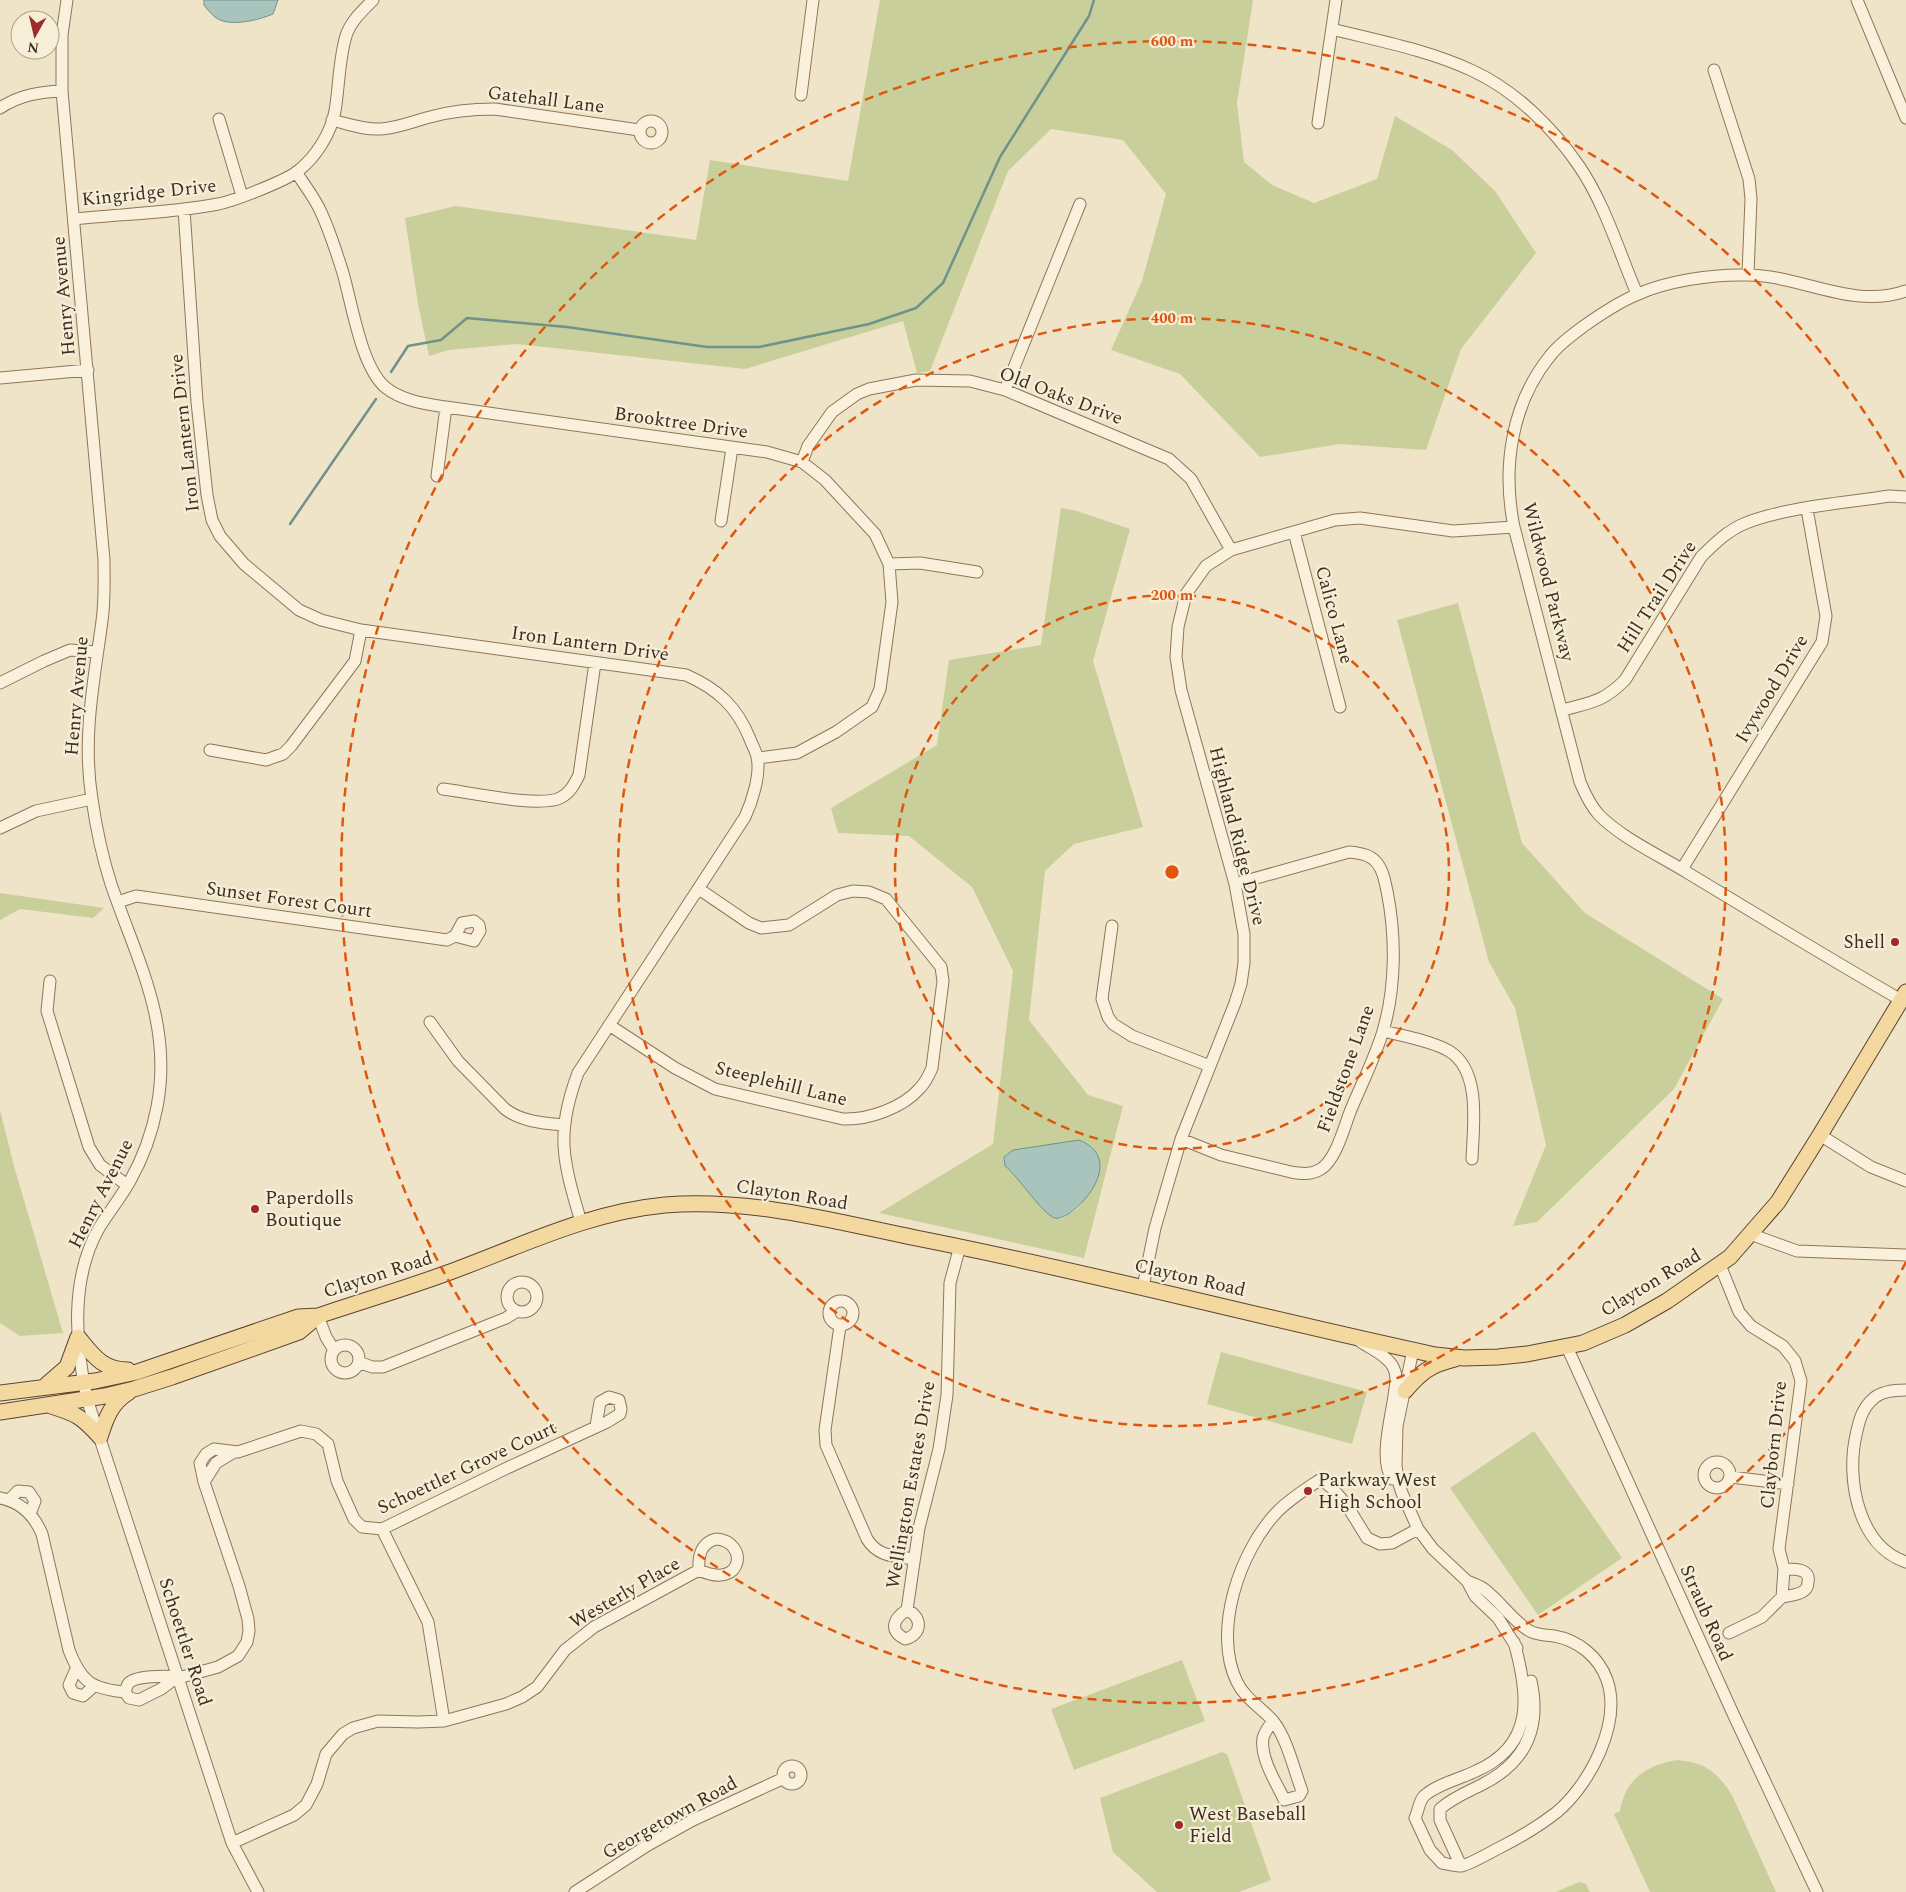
<svg xmlns="http://www.w3.org/2000/svg" width="1906" height="1892" font-family="Spectral,serif">
<style>
.green{fill:#c9cf9b;fill-rule:evenodd}
.water{fill:#a9c4bc;stroke:#6f938a}
.lines{fill:none;stroke-linecap:round;stroke-linejoin:round}
.stream{stroke:#6f938a;stroke-width:2.5}
.minor-casing{stroke:#8d765c;stroke-width:13}
.major-casing{stroke:#5b4430;stroke-width:17}
.minor{stroke:#faf1dc;stroke-width:11}
.major{stroke:#f3d9a0;stroke-width:15}
.ring{fill:none;stroke:#df570d;stroke-width:2.5;stroke-dasharray:9 6}
.poi-dot{fill:#9e2a2b;stroke:#f7eed8;stroke-width:2}
.labels{text-anchor:middle;dominant-baseline:central;stroke-width:4.5;stroke-linejoin:round;paint-order:stroke}
.street-label{font-size:19px;fill:#3d2e20;stroke:#f7eed8}
.poi-label{font-size:19px;fill:#3d2e20;stroke:#f7eed8;text-anchor:start}
.centre{fill:#df570d;stroke:#f7eed8;stroke-width:2.5}
.ring-label{font-size:15px;text-anchor:middle;font-weight:bold;fill:#df570d;stroke:#f7eed8;stroke-width:4.5;stroke-linejoin:round;paint-order:stroke}
</style>
<rect width="100%" height="100%" fill="#f0e4c8"/>
<path class="green" d="M880 0H1253L1237 103 1244 162 1272 185 1314 203 1377 179 1395 116 1452 150 1495 191 1536 253 1461 349 1426 450 1340 444 1260 457 1180 374 1111 350 1142 281 1166 194 1123 140 1051 129 1008 171 930 371 917 373 903 321 745 369 517 344 449 350 429 356 418 304 405 218 456 206 696 240 710 160 848 181Z
M1061 508 1077 511 1130 529 1093 661 1143 827 1074 844 1045 871 1029 1020 1088 1095 1123 1106 1084 1258 879 1213 993 1144 1013 971 972 887 909 836 838 833 831 808 937 745 949 660 1041 645ZM1005 1166 1093 1188 1077 1209 1061 1219Z
M1458 603 1522 843 1585 913 1723 999 1674 1089 1537 1222 1513 1226 1546 1145 1515 1008 1489 962 1397 620Z
M0 893 104 908 93 918 20 909 0 920Z
M0 1110 14 1166 63 1333 20 1336 0 1323Z
M1221 1352 1367 1392 1352 1444 1207 1404Z
M1534 1431 1622 1558 1538 1615 1450 1488Z
M1182 1660 1205 1721 1074 1770 1051 1709Z
M1222 1752 1227 1754 1271 1880 1239 1892H1157L1113 1852 1100 1798Z
M1677 1760C1706 1763 1716 1771 1732 1795L1776 1892H1650L1614 1814 1620 1811C1625 1779 1647 1765 1677 1760Z
M1579 1882 1586 1884 1590 1892H1556Z"/>
<path class="water" d="M204 0H278L273 14C259 20 228 28 215 17 211 14 207 9 204 5Z
M1079 1140C1132 1161 1070 1223 1055 1218 1042 1214 1019 1177 1005 1166L1004 1157 1013 1150Z"/>
<g class="lines">
<path class="stream" d="M391 372 408 346 441 340 467 318 567 327 707 347H759L869 324 916 308 943 283 1000 157 1089 16 1094 0
M290 524 376 399"/>
<defs>
<path id="minor" d="M67 0 62 35V91L104 560C104 580 105 601 102 621 94 681 82 738 92 799 96 827 102 856 111 884 137 960 173 1024 157 1107 152 1133 143 1158 130 1181 121 1197 109 1212 99 1228 70 1279 75 1343 87 1399L232 1843 258 1892
M1857 0 1906 118
M1332 29C1379 41 1429 50 1473 71 1516 91 1553 128 1579 166 1605 204 1619 252 1637 294
M1714 70 1749 179 1751 199 1748 274
M801 95 813 0
M0 108C20 95 39 92 62 91
M219 119 242 196
M332 120C348 124 364 130 381 129 398 128 414 121 430 117 451 111 473 109 495 109L639 130
M640 132a11 11 0 1 1 22 0a11 11 0 1 1-22 0Z
M1318 123 1336 0
M296 172C304 184 313 196 319 208 329 228 336 251 343 273 352 304 361 366 385 387 402 401 426 404 446 407L767 452 802 462 825 480 875 534 889 564 892 602 880 689 872 707 836 732 797 753 758 758
M184 209 197 402 207 495 212 520 220 536 244 564 299 610 321 620 361 630 686 675C718 689 737 707 750 739 752 745 756 751 757 757 761 774 752 802 745 817L578 1073C555 1134 563 1161 581 1222
M74 219C122 214 171 213 218 204 234 201 285 181 298 171 316 157 331 133 335 111 339 88 339 58 346 36 350 22 363 10 373 0
M0 378 88 370
M1005 390 1080 204
M802 462 808 446 832 412 857 394 869 389 916 380 970 381 1005 390 1169 459 1191 479 1231 550
M437 476 446 407
M721 521 732 448
M1294 532 1340 707
M889 564 920 563 977 572
M0 683 44 661 70 650 97 652
M1563 710C1592 702 1603 702 1625 680L1701 557C1714 544 1728 530 1746 523 1786 507 1845 503 1889 496L1906 497
M210 750 266 760 283 754 291 746 355 661 361 630
M443 789C468 792 539 808 560 798 570 793 574 785 579 775L595 663
M0 828 36 811 92 799
M1682 869 1822 642 1826 616 1807 509
M118 902 136 896 447 940 455 936 474 941 480 931 479 925 474 921 462 923 455 936
M1112 926 1102 999 1108 1017 1113 1024 1132 1036 1210 1066
M50 981 47 1011 89 1147 100 1165 127 1185
M1901 1000C1830 959 1759 916 1688 873 1659 855 1623 839 1599 815 1590 805 1585 794 1580 782L1514 527C1502 468 1511 404 1550 356 1559 344 1572 335 1584 326 1601 314 1617 303 1636 295 1666 281 1713 274 1747 275 1801 275 1852 310 1906 291
M430 1022 458 1061 505 1109C522 1122 543 1123 564 1125
M609 1025 675 1068 715 1089 843 1119C868 1120 903 1108 920 1088 926 1082 929 1075 932 1068L943 981 941 967 886 899 869 892 853 891 837 895 789 925 761 928 749 923 699 889
M1383 1031C1403 1036 1432 1041 1449 1051 1482 1071 1473 1127 1472 1159
M1820 1135 1871 1167 1906 1181
M1181 1139 1221 1155 1291 1172C1302 1174 1311 1175 1321 1169 1336 1159 1344 1128 1350 1112 1361 1085 1375 1058 1383 1031 1396 987 1396 936 1387 891 1385 883 1384 873 1379 866 1373 855 1361 853 1349 852L1235 884
M1750 1234 1797 1251 1906 1255
M1720 1265 1739 1312 1751 1326 1783 1346 1795 1361 1801 1381 1779 1549 1784 1569 1782 1597 1762 1617 1729 1633
M507 1297a15 15 0 1 1 30 0a15 15 0 1 1-30 0Z
M1143 1287 1155 1228 1181 1139 1235 1003 1241 984 1244 963V934L1235 884 1181 690 1176 657 1178 627 1186 594 1206 566 1231 550 1335 520 1360 518 1453 531 1514 527
M829 1313a12 12 0 1 1 24 0a12 12 0 1 1-24 0Z
M318 1316 326 1337 334 1350
M840 1326 825 1430 826 1445 867 1539C878 1557 895 1556 914 1559
M1358 1340C1369 1348 1389 1356 1394 1369 1398 1377 1395 1387 1394 1396 1391 1418 1379 1460 1392 1479
M331 1359a14 14 0 1 1 28 0a14 14 0 1 1-28 0Z
M1567 1347 1735 1718 1817 1892
M1413 1350 1397 1426 1396 1465 1398 1481 1402 1493 1418 1529 1433 1549 1467 1581 1475 1596 1498 1618 1517 1648
M359 1362 372 1367H383L506 1318 517 1311
M1906 1390C1895 1390 1882 1391 1874 1398 1862 1408 1859 1421 1856 1435 1846 1479 1858 1546 1906 1562
M1704 1475a13 13 0 1 1 26 0a13 13 0 1 1-26 0Z
M1731 1477 1788 1484
M204 1482 216 1463 234 1452
M0 1498C21 1502 34 1515 42 1534L69 1650C81 1682 92 1689 125 1692
M9 1500 18 1491 29 1492 35 1501 30 1514
M382 1529 428 1622 444 1721
M716 1539C749 1541 744 1591 699 1570 698 1555 701 1543 716 1539Z
M1467 1581C1472 1583 1479 1585 1484 1589 1500 1601 1511 1619 1528 1630 1535 1635 1546 1635 1554 1636 1578 1640 1599 1657 1607 1680 1622 1723 1590 1784 1557 1812 1539 1826 1519 1838 1499 1848 1489 1853 1471 1864 1461 1866 1455 1866 1448 1864 1442 1863L1430 1850 1415 1818C1418 1812 1419 1801 1424 1796 1437 1784 1460 1779 1476 1771 1535 1745 1529 1695 1514 1642
M1782 1597C1788 1596 1797 1595 1802 1592 1806 1590 1808 1586 1808 1582 1811 1568 1793 1569 1784 1569
M907 1610 919 1528 939 1449 947 1395 950 1283 960 1246
M907 1610C923 1617 922 1635 905 1639 888 1630 894 1618 907 1610Z
M76 1669 69 1685 73 1693 83 1696 94 1686
M178 1678 218 1667 238 1656 247 1642 249 1631 248 1619 239 1586 204 1482 200 1463 206 1454 214 1449 238 1452 301 1431 316 1434 328 1444 337 1481 354 1519 362 1527 382 1529 507 1468 607 1422 620 1414 621 1409 619 1400 609 1397 600 1402 596 1426
M125 1692 129 1698 139 1700 161 1689 177 1677
M125 1692C126 1689 127 1686 128 1684 134 1675 167 1676 177 1677
M1273 1721C1269 1726 1265 1731 1263 1738 1260 1757 1275 1781 1283 1797L1284 1800 1299 1796 1302 1791C1294 1770 1287 1738 1273 1721 1262 1708 1245 1699 1237 1682 1212 1631 1240 1550 1278 1511 1291 1498 1306 1489 1321 1479L1333 1489 1346 1504 1367 1538 1380 1544 1392 1543 1418 1529
M783 1775a9 9 0 1 1 18 0a9 9 0 1 1-18 0Z
M232 1843 294 1815 306 1805 317 1784 326 1754 343 1734 353 1728 378 1721 418 1722 444 1721 506 1704 522 1697 537 1687 565 1650 594 1627 699 1570
M1461 1866 1440 1820V1809C1453 1797 1468 1792 1483 1784 1526 1762 1541 1727 1531 1681
M575 1892 648 1845 693 1820 784 1778"/>
<path id="major" d="M44 1387 67 1367 78 1337C93 1355 102 1370 128 1370
M1405 1391C1421 1372 1430 1365 1455 1359
M0 1393 95 1381 137 1372 298 1317 318 1316C362 1301 407 1288 450 1272 521 1246 589 1212 665 1205 750 1198 833 1221 916 1238 1090 1272 1262 1318 1435 1355L1464 1358 1498 1357 1527 1354 1583 1343 1625 1325 1667 1301 1730 1257 1778 1202 1820 1135 1906 992
M51 1406C77 1414 82 1417 100 1437
M0 1412 105 1396 134 1389 172 1377 299 1332 318 1316
M100 1437C106 1418 111 1403 129 1392"/>
</defs>
<use href="#minor" class="minor-casing"/>
<use href="#major" class="major-casing"/>
<use href="#minor" class="minor"/>
<use href="#major" class="major"/>
</g>
<g class="ring">
<circle cx="1172" cy="872" r="277"/>
<circle cx="1172" cy="872" r="554"/>
<path d="M1906 1262A831 831 0 1 1 1906 482"/>
</g>
<g class="poi-dot">
<circle cx="1895" cy="942" r="5"/>
<circle cx="255" cy="1209" r="5"/>
<circle cx="1308" cy="1491" r="5"/>
<circle cx="1179" cy="1825" r="5"/>
</g>
<g class="labels">
<g class="street-label">
<text transform="translate(546 100) rotate(7)">Gatehall Lane</text>
<text transform="translate(149 193) rotate(-6)">Kingridge Drive</text>
<text transform="translate(64 296) rotate(-95)">Henry Avenue</text>
<text transform="translate(1061 396) rotate(21)">Old Oaks Drive</text>
<text transform="translate(681 423) rotate(8)">Brooktree Drive</text>
<text transform="translate(185 433) rotate(-96)">Iron Lantern Drive</text>
<text transform="translate(1548 582) rotate(76)">Wildwood Parkway</text>
<text transform="translate(1657 597) rotate(-57)">Hill Trail Drive</text>
<text transform="translate(1334 615) rotate(75)">Calico Lane</text>
<text transform="translate(590 644) rotate(8)">Iron Lantern Drive</text>
<text transform="translate(1772 689) rotate(-59)">Ivywood Drive</text>
<text transform="translate(77 696) rotate(-85)">Henry Avenue</text>
<text transform="translate(1237 836) rotate(76)">Highland Ridge Drive</text>
<text transform="translate(289 900) rotate(8)">Sunset Forest Court</text>
<text transform="translate(1346 1069) rotate(-70)">Fieldstone Lane</text>
<text transform="translate(781 1084) rotate(14)">Steeplehill Lane</text>
<text transform="translate(101 1194) rotate(-63)">Henry Avenue</text>
<text transform="translate(792 1195) rotate(9)">Clayton Road</text>
<text transform="translate(378 1275) rotate(-18)">Clayton Road</text>
<text transform="translate(1190 1278) rotate(13)">Clayton Road</text>
<text transform="translate(1651 1283) rotate(-31)">Clayton Road</text>
<text transform="translate(1774 1445) rotate(-84)">Clayborn Drive</text>
<text transform="translate(467 1468) rotate(-25)">Schoettler Grove Court</text>
<text transform="translate(911 1485) rotate(-80)">Wellington Estates Drive</text>
<text transform="translate(625 1593) rotate(-30)">Westerly Place</text>
<text transform="translate(1706 1613) rotate(66)">Straub Road</text>
<text transform="translate(185 1642) rotate(72)">Schoettler Road</text>
<text transform="translate(670 1818) rotate(-29)">Georgetown Road</text>
</g>
<g class="poi-label">
<text x="1885" y="942" text-anchor="end">Shell</text>
<text x="265" y="1198">Paperdolls<tspan x="265" dy="22">Boutique</tspan></text>
<text x="1318" y="1480">Parkway West<tspan x="1318" dy="22">High School</tspan></text>
<text x="1189" y="1814">West Baseball<tspan x="1189" dy="22">Field</tspan></text>
</g>
</g>
<circle cx="1172" cy="872" r="8" class="centre"/>
<g class="ring-label">
<text x="1172" y="46">600 m</text>
<text x="1172" y="323">400 m</text>
<text x="1172" y="600">200 m</text>
</g>
<g transform="translate(35 35) rotate(188)"><circle r="24" fill="#f7eed8" stroke="#ada18e"/>
<path d="M0-4L9 19L0 12L-9 19Z" fill="#9e2a2b"/>
<text y="-8" font-size="14" font-weight="bold" text-anchor="middle" fill="#3d2e20">N</text>
</g>
</svg>
